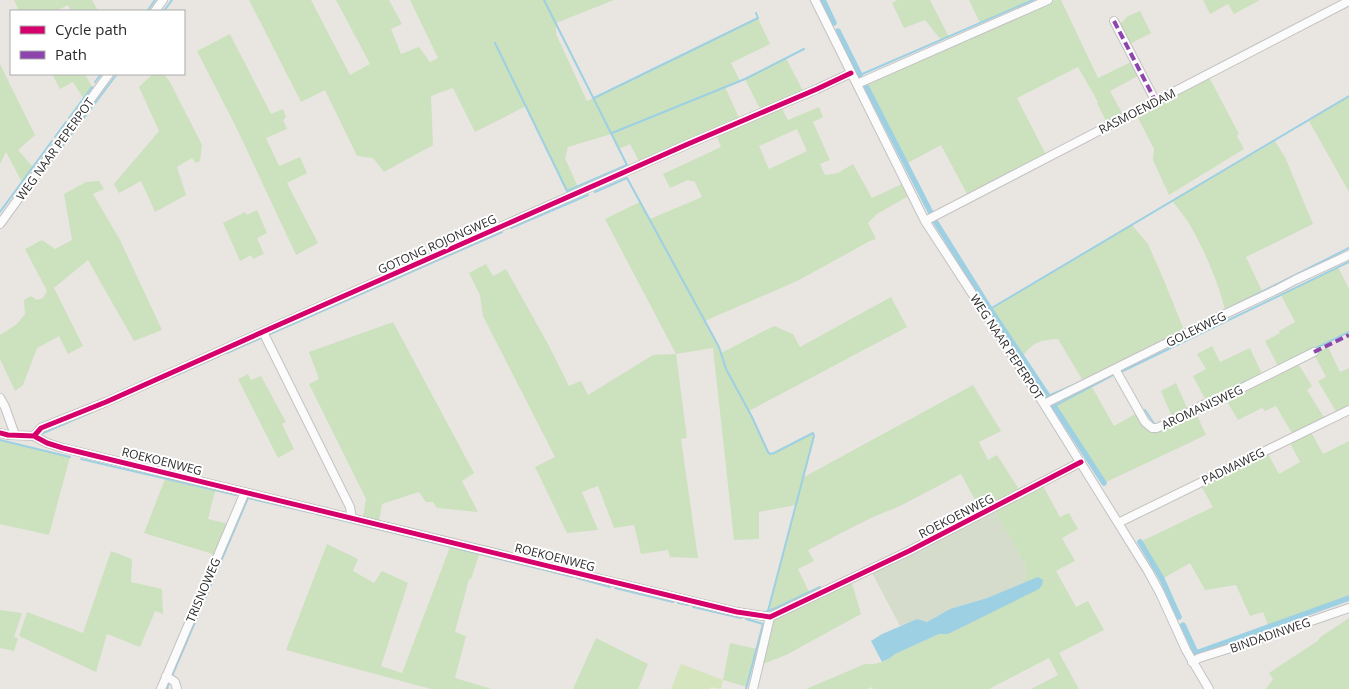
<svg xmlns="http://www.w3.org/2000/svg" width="1349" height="689" font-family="'Open Sans',sans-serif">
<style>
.green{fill:#cce1be;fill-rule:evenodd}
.cemetery{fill:#d5dccb}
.pitch{fill:#d5e5bd}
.water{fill:#9dd0e3}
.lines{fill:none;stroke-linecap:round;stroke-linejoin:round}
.stream{stroke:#9dd0e3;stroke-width:2}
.canal{stroke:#9dd0e3;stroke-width:5.5}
.minor-casing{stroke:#c4c2c2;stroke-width:10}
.minor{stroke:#fcfbfb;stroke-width:8}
.quiet{stroke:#8e44ad;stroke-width:4;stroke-dasharray:8 4;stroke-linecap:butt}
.cycleway-casing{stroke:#fff;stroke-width:8}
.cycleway{stroke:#d6006c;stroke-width:5}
.labels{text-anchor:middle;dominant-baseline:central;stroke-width:4;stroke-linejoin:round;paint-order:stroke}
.street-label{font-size:12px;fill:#2c2c2c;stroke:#fff}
</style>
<rect width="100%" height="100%" fill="#e9e6e2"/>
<path class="green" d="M14 0H92L98 11H71L68 5 56 11H19Z
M249 0H311L350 75 370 64 336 0H389L402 24 391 29 401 54 419 47 430 62 438 58 410 0H614L556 23V34L587 101 758 18 770 44 731 63 740 81 725 87 740 120 640 163 630 144 619 149 611 134 568 147 565 158 578 187 567 191 526 106 475 132 453 88 431 96 433 145 384 172 373 158 357 156 325 90 301 102Z
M897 0H930L949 37 941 40 925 20 904 28 892 3Z
M969 0H1033L980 23Z
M1055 0H1061L1098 78 1133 61 1140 75 1110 91 1123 115 1107 123 1097 103 1098 102 1078 67 1017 98 1046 155 968 196 941 145 906 164 864 83Z
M1203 0H1260L1234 14 1228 4 1210 14Z
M1140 11 1151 33 1128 45 1118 26 1128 16Z
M230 34 271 114 283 109 286 117 283 120 287 129 266 138 279 166 300 157 307 173 287 183 318 243 296 255 238 131 197 51Z
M786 58 804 93 764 109 759 107 745 79Z
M0 64 35 135 18 150 33 167 22 182 6 152 0 164Z
M52 74H85L92 87 83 98 73 82 60 89Z
M153 74H164L170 82 202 145 200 161 196 163 192 158 177 167 186 195 155 212 141 181 119 193 114 184 159 131 139 87Z
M1209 77 1239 134 1237 136 1244 149 1169 195 1153 160 1154 149 1136 114Z
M1349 96V192L1309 121Z
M781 107 788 120 819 107 823 117 813 122 830 160 820 164 825 175 838 173 853 164 872 198 902 184 907 197 877 214 868 223 876 239 870 241 799 280 705 321 721 353 774 326 793 334 800 347 891 297 907 327 749 411 768 452 770 454 774 453 813 433 814 436 804 477 973 385 1001 431 979 442 988 460 997 455 1020 491 981 511 961 474 900 506 873 517 808 550 814 561 798 569 809 592 768 611 796 505 759 512V539L734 540 713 348 676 354 687 438 681 439 698 558 670 557 668 550 641 554 634 525 614 528 598 486 582 492 598 530 567 533 535 467 555 457 483 316 480 295 469 273 486 264 493 276 506 269 548 344 569 386 581 381 588 395 653 355 676 354 605 219 640 202 650 219 702 197 695 182 688 180 670 188 663 174 721 147 716 134ZM797 129 807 151 769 169 759 146Z
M1275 141 1285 157 1313 224 1246 257 1262 291 1225 310C1218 281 1205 252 1191 227 1186 218 1179 209 1172 201Z
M99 181 104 189 93 194 120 240 162 330 134 341 88 260 54 288 83 346 68 354 59 336 37 348 23 385 15 391 0 359V335L17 324 25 314 24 300 31 296 37 300 43 298 47 291 25 249 42 240 55 249 72 240 64 194 86 182Z
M257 210 267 233 257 238 264 254 253 259 251 255 240 261 223 223 245 212 247 215Z
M1132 225 1148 244 1163 278 1184 330 1083 381 1058 339C1040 340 1033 342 1022 357L990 309Z
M1338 267 1349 289V332L1278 366 1265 341 1280 333 1279 331 1295 322 1281 295Z
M393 322 474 473 462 481 478 512 437 508 433 502H426L419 492 382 504 379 521 363 517 366 499 309 384 319 379 309 352Z
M1212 346 1220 362 1250 348 1262 374 1206 401 1193 376 1206 369 1197 354Z
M1328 347 1340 372 1349 368V407L1337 413 1318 381 1326 377 1314 354Z
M1297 362 1312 386 1307 390 1325 419 1293 435 1276 406 1265 411 1262 408 1238 420 1225 398Z
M248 374 251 380 261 376 286 422 282 424 294 449 278 458 238 379Z
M1176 383 1188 410 1172 417 1161 391Z
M1092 387 1114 426 1137 413 1152 429 1195 411 1206 435 1104 483 1054 406Z
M1310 430 1323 454 1349 441V598L1269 627 1263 612 1250 616 1236 585 1205 590 1190 563 1162 579 1140 542 1213 507 1200 484 1267 452 1279 474 1300 462 1289 441Z
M0 440 70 457 49 535 0 524Z
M165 479 215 491 208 519 229 524 216 555 144 533Z
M1042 484 1060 517 1069 513 1078 529 1062 538 1075 561 1056 571 1076 607 1088 601 1104 630 1059 653 1079 689H1031L1058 675 1049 658 989 689H873L872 687 868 689H806L865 664C877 665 886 662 895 654L939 634H948L1039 577 1025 583 1026 566 994 510Z
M327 544 358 559 353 571 374 583 382 571 408 583 381 666 402 673 450 547 479 555 471 579H469L455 632 466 636 455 678 492 689H431L286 650Z
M111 551 132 559 131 582 162 589 163 614 155 611 140 647 107 634 96 672 19 636 27 612 83 633Z
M851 580 861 614 786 655 761 665 772 619Z
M0 610 22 613 14 637 18 638 14 651 0 648Z
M1349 618V689H1266L1273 679 1269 673 1319 640V638Z
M596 638 648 664 638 689H573Z
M730 643 757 649 747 687 723 680Z"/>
<path class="cemetery" d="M994 510 1026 566 1025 583 987 598 950 609 927 622 917 619 900 626 871 571Z"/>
<path class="pitch" d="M681 664 723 680 721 689 711 687 710 689H671Z"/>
<path class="water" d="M1038 577 1043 580 1042 585 1039 589 948 634H939L895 654 890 658 882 662 871 641 882 634 917 619 927 622 950 609 987 598Z"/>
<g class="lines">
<path class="stream" d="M148 10 155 0
M164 11 172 0
M495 43 567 191 627 165 544 0
M860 75 1033 0
M95 82 101 74
M594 98 758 18 756 13
M69 118 92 87
M612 133 745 79 804 49
M55 137 66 122
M595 192 627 178 719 347 726 369 752 417 768 452 770 454 774 453 813 433 814 436 768 611
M0 212 52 141
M7 220 117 74
M511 228 588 195
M990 309 1349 96
M270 334 502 232
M1314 349 1349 332
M227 353 261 338
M1123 371 1349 262
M172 377 219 356
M1048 396 1083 381 1349 248
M1208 400 1247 381
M1054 406 1113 375
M1145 410 1155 425
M41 434 92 412
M0 440 70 457
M81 459 236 495
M317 514 573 577
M577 578 610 587
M615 588 673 602
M678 603 688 605
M693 607 741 618
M765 612 776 608 820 587
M746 619 763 624 746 689
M172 676 248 498 313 513
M167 689 169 682"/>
<path class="canal" d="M823 0 834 23
M838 31 860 75
M866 86 931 213
M935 221 990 309 1048 396
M1054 406 1104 483
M1140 542 1162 579 1179 617
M1183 625 1196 653 1349 598"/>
<defs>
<path id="minor" d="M815 0 925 221 1044 404 1148 571 1160 593 1186 650 1209 689
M155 11 163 0
M1114 21 1156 102
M857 84 1048 0
M925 221 1349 1
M0 224 109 74
M263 332 350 507 352 518
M1115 369 1145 422 1152 428H1157L1182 416 1205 404 1212 403 1314 352
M0 398 5 407 15 435
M1044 404 1221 316 1278 289 1295 280 1349 255
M0 433 8 435 34 436 47 443 63 448 737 612 770 617 909 551 1081 462
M34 436 41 428 106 402 285 322 688 144 817 89 851 73
M1118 523 1349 410
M1192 662 1199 658 1250 642 1349 608
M166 676 175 682 177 689
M161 689 245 492
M753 689 770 617"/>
</defs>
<use href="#minor" class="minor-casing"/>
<use href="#minor" class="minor"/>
<path class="quiet" d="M1114 21 1156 102
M1314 352 1349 335"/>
<defs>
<path id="cycleway" d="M0 433 8 435 34 436 47 443 63 448 737 612 770 617 909 551 1081 462
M34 436 41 428 106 402 285 322 688 144 817 89 851 73"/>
</defs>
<use href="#cycleway" class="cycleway-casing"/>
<use href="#cycleway" class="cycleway"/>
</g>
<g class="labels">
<g class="street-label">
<text transform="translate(1137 111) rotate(-27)">RASMOENDAM</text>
<text transform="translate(55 149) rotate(-54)">WEG NAAR PEPERPOT</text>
<text transform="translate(437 244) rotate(-24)">GOTONG ROJONGWEG</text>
<text transform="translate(1196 329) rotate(-26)">GOLEKWEG</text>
<text transform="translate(1007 347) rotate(57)">WEG NAAR PEPERPOT</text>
<text transform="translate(1202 407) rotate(-25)">AROMANISWEG</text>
<text transform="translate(162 461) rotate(14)">ROEKOENWEG</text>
<text transform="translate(1233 466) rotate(-26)">PADMAWEG</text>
<text transform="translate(956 516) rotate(-27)">ROEKOENWEG</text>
<text transform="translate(555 557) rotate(14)">ROEKOENWEG</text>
<text transform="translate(203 590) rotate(-67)">TRISNOWEG</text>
<text transform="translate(1270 635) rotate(-19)">BINDADINWEG</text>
</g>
</g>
<rect x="10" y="10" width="175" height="65" fill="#ffffff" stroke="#ababab"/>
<rect x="20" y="26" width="25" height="8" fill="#d6006c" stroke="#ababab"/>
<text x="55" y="35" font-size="15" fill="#2c2c2c">Cycle path</text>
<rect x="20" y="51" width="25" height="8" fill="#8e44ad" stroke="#ababab"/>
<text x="55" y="60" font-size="15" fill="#2c2c2c">Path</text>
</svg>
